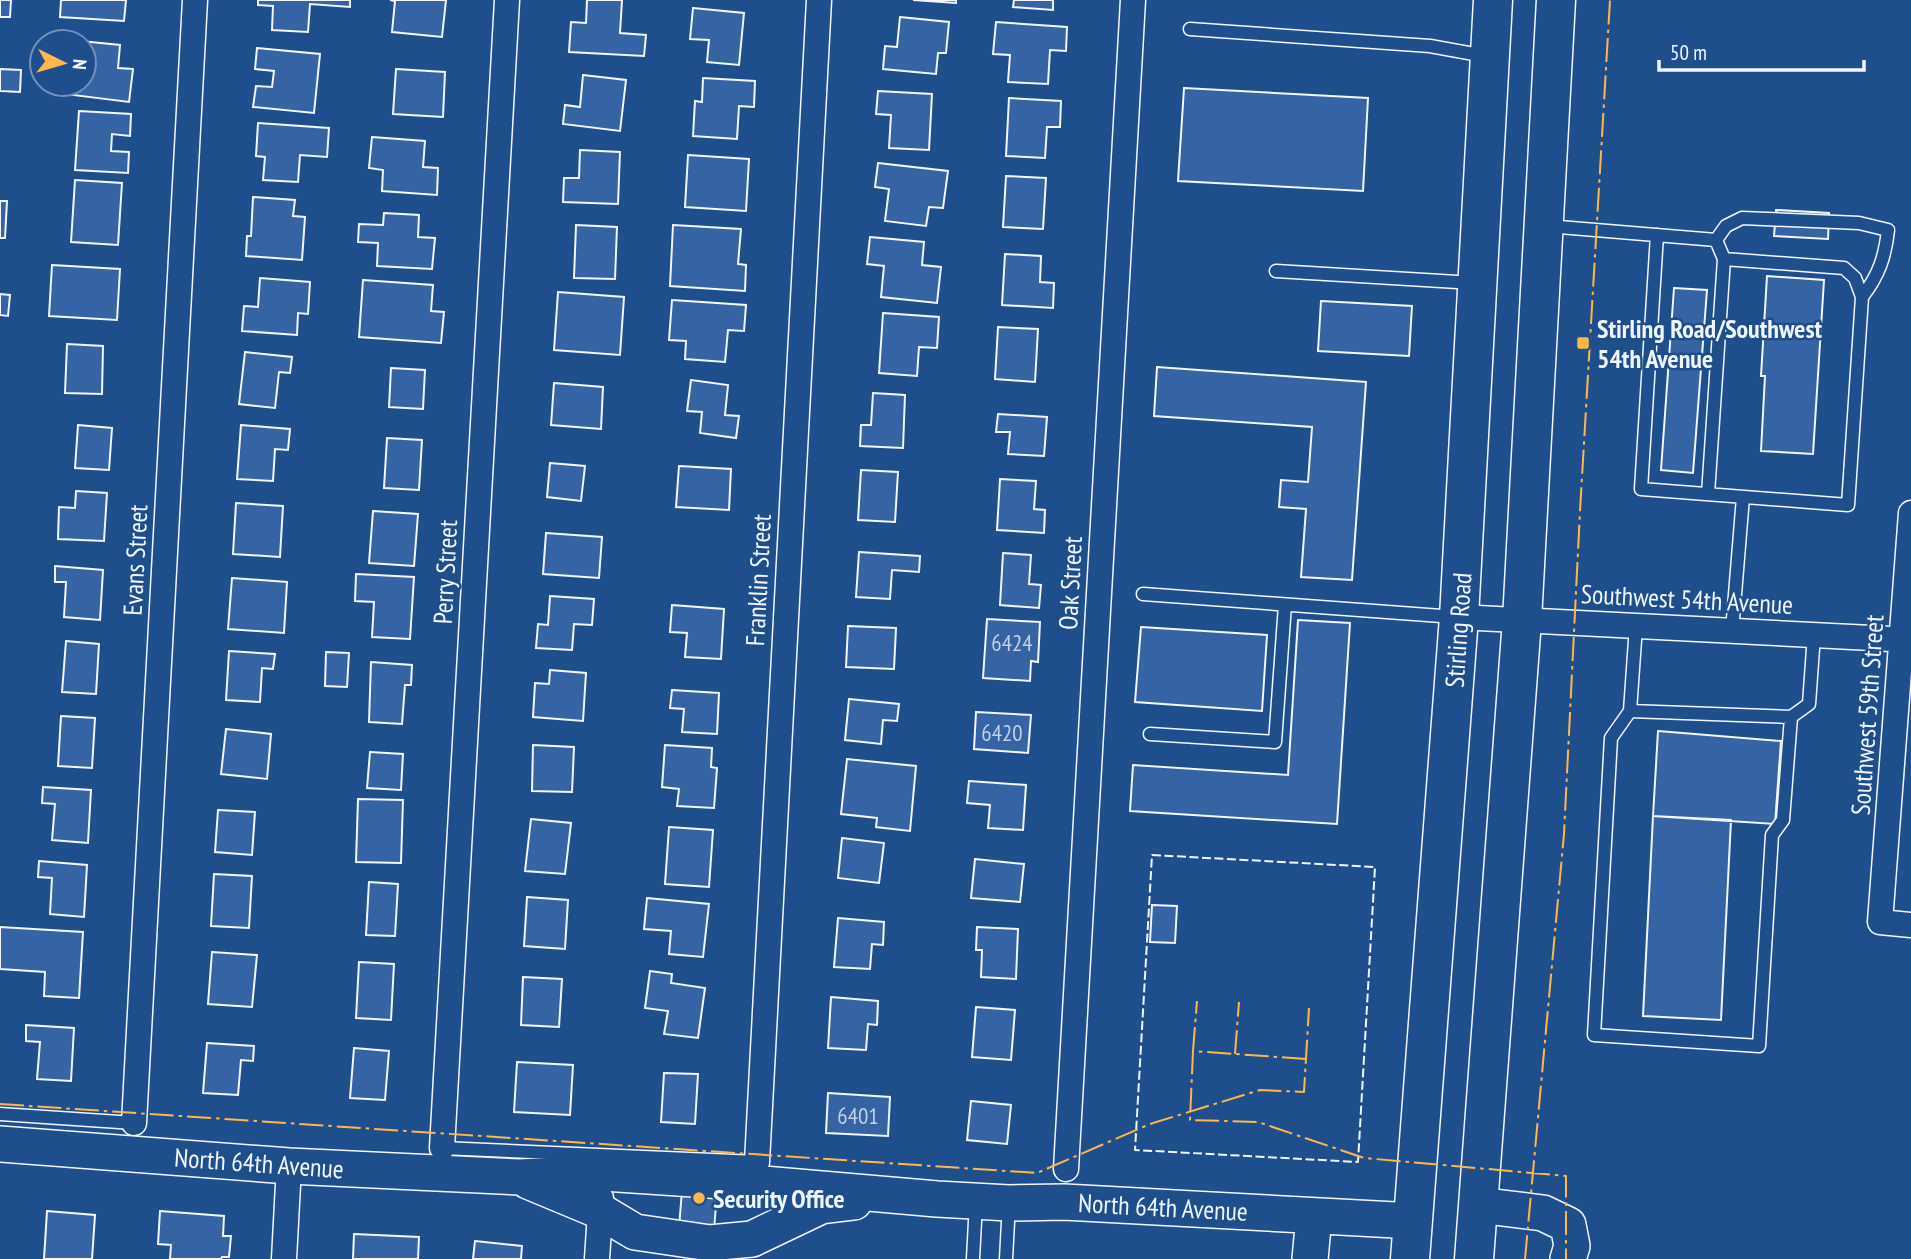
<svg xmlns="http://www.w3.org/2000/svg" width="1911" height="1259" font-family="'PT Sans Narrow',sans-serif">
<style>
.building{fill:#3563a3;stroke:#f2f6ff;stroke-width:2}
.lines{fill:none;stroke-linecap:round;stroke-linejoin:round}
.lane-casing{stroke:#f2f6ff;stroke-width:15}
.street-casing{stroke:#f2f6ff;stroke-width:27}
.secondary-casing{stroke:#f2f6ff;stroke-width:38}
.primary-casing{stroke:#f2f6ff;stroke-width:41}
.lane{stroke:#1f4e8c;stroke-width:12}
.street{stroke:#1f4e8c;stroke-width:24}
.secondary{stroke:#1f4e8c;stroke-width:35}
.primary{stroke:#1f4e8c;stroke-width:38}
.fence{stroke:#f2f6ff;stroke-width:2;stroke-dasharray:9 3.5;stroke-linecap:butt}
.power{stroke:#ffb74d;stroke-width:2;stroke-dasharray:24 5 3.5 5;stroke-linecap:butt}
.poi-dot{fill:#ffb74d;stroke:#1f4e8c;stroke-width:2.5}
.labels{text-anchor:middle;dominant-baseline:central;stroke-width:5;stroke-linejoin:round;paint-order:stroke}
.number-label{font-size:23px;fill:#c3d1e8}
.poi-label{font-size:26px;font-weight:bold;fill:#f2f6ff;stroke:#1f4e8c;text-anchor:start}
.street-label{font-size:26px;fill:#f2f6ff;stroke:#1f4e8c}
</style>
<rect width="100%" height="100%" fill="#1f4e8c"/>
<path class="building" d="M0 0H11L10 17H0Z
M61 0H126L124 21 60 17Z
M258 0H350V7L310 4 308 32 272 30 273 6 258 5Z
M390 0H446L442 37 392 32 395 1Z
M587 0H622L620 33 646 35 644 56 569 52 571 22 586 23Z
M913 0H956V3Z
M1014 0H1053V10L1013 7Z
M693 8 744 13 739 65 707 62 709 40 690 39Z
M900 17 949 22 946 53H938L936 74 883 69 885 46 897 47Z
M996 22 1067 27 1066 51 1050 50 1048 84 1008 82 1010 55 993 54Z
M81 41 120 45 118 68 133 69 129 102 49 92 50 84H84V42Z
M257 48 320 54 314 113 253 107 256 86 272 87 274 71 255 69Z
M0 69 21 70 20 92 0 91Z
M396 69 445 72 443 117 393 114Z
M583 75 626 80 620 131 563 124 565 105 580 107Z
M703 78 755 81 754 107 739 106 737 139 693 136 695 101 702 102Z
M1184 88 1368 98 1363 191 1178 181Z
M878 91 932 94 929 150 889 148 891 115 876 114Z
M1009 98 1061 101 1060 127H1047L1045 158 1006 156Z
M79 111 131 114 130 136 112 134 111 151 129 152 128 173 75 170Z
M258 123 329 128 327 157 300 155 298 182 263 180 265 157 256 156Z
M372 137 425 141 423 167 438 168 437 195 382 191 383 170 369 168Z
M580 150 620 152 618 204 563 202 564 178H579Z
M688 155 749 159 746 211 685 207Z
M878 163 948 171 943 208 929 207 926 226 885 221 889 189 875 187Z
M1006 176 1046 178 1043 229 1003 227Z
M75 180 122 183 118 245 71 242Z
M253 197 295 200 293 216 305 217 302 260 246 256 247 236H251Z
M0 201H7L5 238H0Z
M1776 210 1829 213 1828 239 1774 236Z
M384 213 419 215 418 237 435 238 432 269 377 266 378 243 358 242 359 224 383 225Z
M576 225 617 227 615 279 574 278Z
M673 225 741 229 738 264 746 265 745 291 670 286Z
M870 237 924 242 922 265 941 267 937 303 881 297 884 266 867 264Z
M1005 254 1041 256 1040 282 1054 283 1053 308 1002 305Z
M52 265 120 269 117 320 49 316Z
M1767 276 1824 280 1813 454 1761 451 1765 376H1761Z
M260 278 310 282 308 314 298 313 297 335 242 331 244 306 258 307Z
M363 280 433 285 431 311 444 312 441 343 359 337Z
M1674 288 1707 290 1693 473 1661 470Z
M558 292 624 297 620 355 554 350Z
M0 294 10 295 8 316 0 315Z
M672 300 746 305 744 331 728 330 725 362 685 359 686 341 669 340Z
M1321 301 1412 306 1409 356 1318 351Z
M883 313 939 317 937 348 919 347 917 376 879 373Z
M998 327 1038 329 1035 382 995 379Z
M67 344 103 346 102 394 65 393Z
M245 352 292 357 290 373 279 372 275 408 239 404Z
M1157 367 1366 382 1352 580 1301 577 1306 509 1279 507 1281 480 1308 482 1312 427 1154 416Z
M391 368 425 370 423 409 389 407Z
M691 380 728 385 725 415 739 416 736 438 700 433 702 412 687 411Z
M554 383 603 387 601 429 551 425Z
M873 393 905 395 903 448 860 446 861 425H871Z
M998 414 1047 417 1044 456 1008 454 1010 432H996Z
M78 425 112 428 109 470 75 468Z
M241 425 290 429 288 450 275 449 273 481 237 479Z
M387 438 422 440 419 490 384 488Z
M550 463 585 466 581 501 547 497Z
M679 466 731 469 729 510 676 507Z
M861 470 898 472 895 522 858 520Z
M1000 479 1036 481 1034 509 1045 510 1044 533 997 530Z
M76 491 107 493 104 541 58 539 59 507 75 508Z
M236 503 283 506 280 557 233 554Z
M373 511 418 514 414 566 369 563Z
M546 533 602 537 599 578 543 574Z
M859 552 920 556 919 572 892 570 890 599 856 597Z
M1003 553 1031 555 1029 584 1041 585 1039 608 1000 605Z
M55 566 103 570 100 620 64 617 66 582H55Z
M356 574 414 577 410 639 372 637 374 602 355 601Z
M232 578 287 582 284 633 228 629Z
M550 596 594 599 592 625 574 624 572 650 536 648 538 624 548 625Z
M672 605 724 609 721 659 685 657 687 633 670 632Z
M987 619 1040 622 1038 662 1031 661 1030 681 983 678Z
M1298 620 1350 623 1337 824 1130 811 1133 765 1288 775Z
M848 626 896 628 894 669 846 667Z
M1141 627 1267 635 1262 711 1135 702Z
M66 641 99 644 96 694 62 692Z
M229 651 275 654 273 669 262 668 260 702 226 700Z
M326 652 349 653 347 687 325 686Z
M371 662 412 665 411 685H405L402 724 369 722Z
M550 670 586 673 583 721 533 717 535 683 549 684Z
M672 690 719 693 717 734 682 732 684 709 670 708Z
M849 699 899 704 897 721 883 720 881 744 845 740Z
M976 712 1031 715 1028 753 974 749Z
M61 716 95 718 92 768 58 766Z
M226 729 271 734 267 779 221 774Z
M1658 731 1781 741 1775 824 1653 816Z
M533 745 574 747 572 792 532 791Z
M665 745 712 748 711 767 717 768 714 808 677 806 679 789 662 787Z
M370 752 403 754 401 790 367 788Z
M847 759 916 766 910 831 876 827 877 818 841 814Z
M969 781 1026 785 1023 830 988 828 990 805 967 803Z
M43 787 91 790 88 843 52 840 55 804 42 803Z
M358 799 403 800 401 863 356 862Z
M218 810 255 812 252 855 215 852Z
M1653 816 1731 820 1721 1020 1643 1016Z
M531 819 571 823 565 874 525 871Z
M669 827 713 830 709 887 665 884Z
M842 838 884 843 879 883 838 878Z
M975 859 1024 864 1020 902 971 898Z
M39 861 87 865 84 917 50 914 52 878 38 877Z
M214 874 252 876 249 928 211 926Z
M369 882 398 884 395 936 366 935Z
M527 897 568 900 565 949 524 946Z
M647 898 709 904 703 957 669 954 671 931 644 929Z
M1152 905 1177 906 1175 943 1150 942Z
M838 918 884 922 883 945 872 944 870 969 834 967Z
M0 927 83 932 79 998 44 996 45 972 0 969Z
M977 927 1018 929 1016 979 981 977 982 950H976Z
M212 952 257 955 252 1007 208 1004Z
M359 962 394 964 391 1020 356 1018Z
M650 971 672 974 671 983 705 988 698 1038 664 1034 668 1011 645 1008Z
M523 977 562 979 559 1027 521 1025Z
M831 997 878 1001 877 1025 868 1024 866 1050 828 1048Z
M976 1007 1015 1010 1011 1060 972 1057Z
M26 1025 74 1028 71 1081 37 1079 40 1042 26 1041Z
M207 1043 254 1046 253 1061 241 1060 238 1095 203 1093Z
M354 1048 389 1051 385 1100 350 1098Z
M517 1062 573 1065 570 1115 514 1112Z
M664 1073 698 1074 695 1124 661 1122Z
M828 1093 890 1097 888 1136 826 1133Z
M971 1101 1011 1105 1007 1144 967 1140Z
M684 1165 719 1168 714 1230 679 1228Z
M47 1211 95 1215 92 1259H44Z
M160 1211 224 1216 223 1236H231L229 1257H222L221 1259H170L171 1245 158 1244Z
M354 1234 419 1237 418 1259H353Z
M475 1241 522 1246 521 1259H473Z"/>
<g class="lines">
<defs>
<path id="lane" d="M1190 29 1430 46 1485 56
M1547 226 1716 240
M1657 235 1641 489 1848 505 1862 297 1855 278 1844 268 1724 259
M1716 240 1726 226 1742 218 1859 223 1888 230C1885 257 1879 275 1862 297
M1276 271 1474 283
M1708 494 1724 259 1716 240
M1143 594 1455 617
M1636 626 1630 711 1611 738 1594 1035 1759 1046 1772 835 1783 820 1791 717
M1732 631 1743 497
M1630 711 1791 717 1809 704 1814 635
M1150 734 1275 742 1285 605
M0 1114 134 1123
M442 1148 757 1162
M973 1259 976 1202
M1006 1259 1009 1203"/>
<path id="street" d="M1911 513 1880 922 1911 925
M1459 617 1911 640
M134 1123 195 0
M442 1148 507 0
M757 1162 819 0
M1066 1169 1133 0
M284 1259 289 1166
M597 1259 601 1198"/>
<path id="secondary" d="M0 1144 289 1166 519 1177 603 1173 754 1183 937 1199 1009 1203 1064 1202 1414 1221
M528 1181 600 1211 635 1232 710 1243 752 1239 821 1206 854 1202
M1478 1205 1543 1213 1568 1225 1572 1246 1568 1259
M1310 1259 1314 1216"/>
<path id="primary" d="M1410 1259 1459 617 1493 0
M1474 1259 1522 620 1556 0"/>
</defs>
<use href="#lane" class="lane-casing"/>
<use href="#street" class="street-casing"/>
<use href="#secondary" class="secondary-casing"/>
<use href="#primary" class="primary-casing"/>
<use href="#lane" class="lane"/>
<use href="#street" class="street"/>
<use href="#secondary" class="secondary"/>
<use href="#primary" class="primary"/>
<path class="fence" d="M1152 855 1375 867 1358 1162 1135 1150Z"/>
<path class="power" d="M1193 1051 1197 1001
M1235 1054 1239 1002
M1306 1059 1193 1051 1190 1120 1258 1122 1364 1158 1566 1176V1259
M0 1104 1037 1173 1150 1124 1260 1090 1304 1092 1309 1008
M1525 1259 1564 834 1580 511 1610 0"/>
</g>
<g class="poi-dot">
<rect x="1576" y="336" width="14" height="14" rx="3.5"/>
<circle cx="699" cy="1198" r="7"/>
</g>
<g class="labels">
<g class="number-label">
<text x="1012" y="642">6424</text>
<text x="1002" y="732">6420</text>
<text x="858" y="1115">6401</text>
</g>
<g class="poi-label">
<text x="1597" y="328">Stirling Road/Southwest<tspan x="1597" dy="30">54th Avenue</tspan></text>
<text x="713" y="1198">Security Office</text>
</g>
<g class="street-label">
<text transform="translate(135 560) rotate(-87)">Evans Street</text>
<text transform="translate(445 572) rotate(-87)">Perry Street</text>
<text transform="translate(758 580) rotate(-87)">Franklin Street</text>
<text transform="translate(1070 583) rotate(-87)">Oak Street</text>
<text transform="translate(1687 599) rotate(3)">Southwest 54th Avenue</text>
<text transform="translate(1458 630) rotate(-86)">Stirling Road</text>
<text transform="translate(1867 715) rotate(-86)">Southwest 59th Street</text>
<text transform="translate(259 1163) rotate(4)">North 64th Avenue</text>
<text transform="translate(1163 1207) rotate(3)">North 64th Avenue</text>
</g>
</g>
<g transform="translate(63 63) rotate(95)"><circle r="33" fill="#1f4e8c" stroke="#7391ba" stroke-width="2"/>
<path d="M0-5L12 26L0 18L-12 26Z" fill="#ffb74d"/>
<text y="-10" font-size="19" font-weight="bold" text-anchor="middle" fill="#f2f6ff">N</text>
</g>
<path d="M1659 60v10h205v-10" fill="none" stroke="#f2f6ff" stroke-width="3.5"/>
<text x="1670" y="60" font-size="21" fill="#f2f6ff" stroke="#1f4e8c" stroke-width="5" paint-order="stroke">50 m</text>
</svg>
